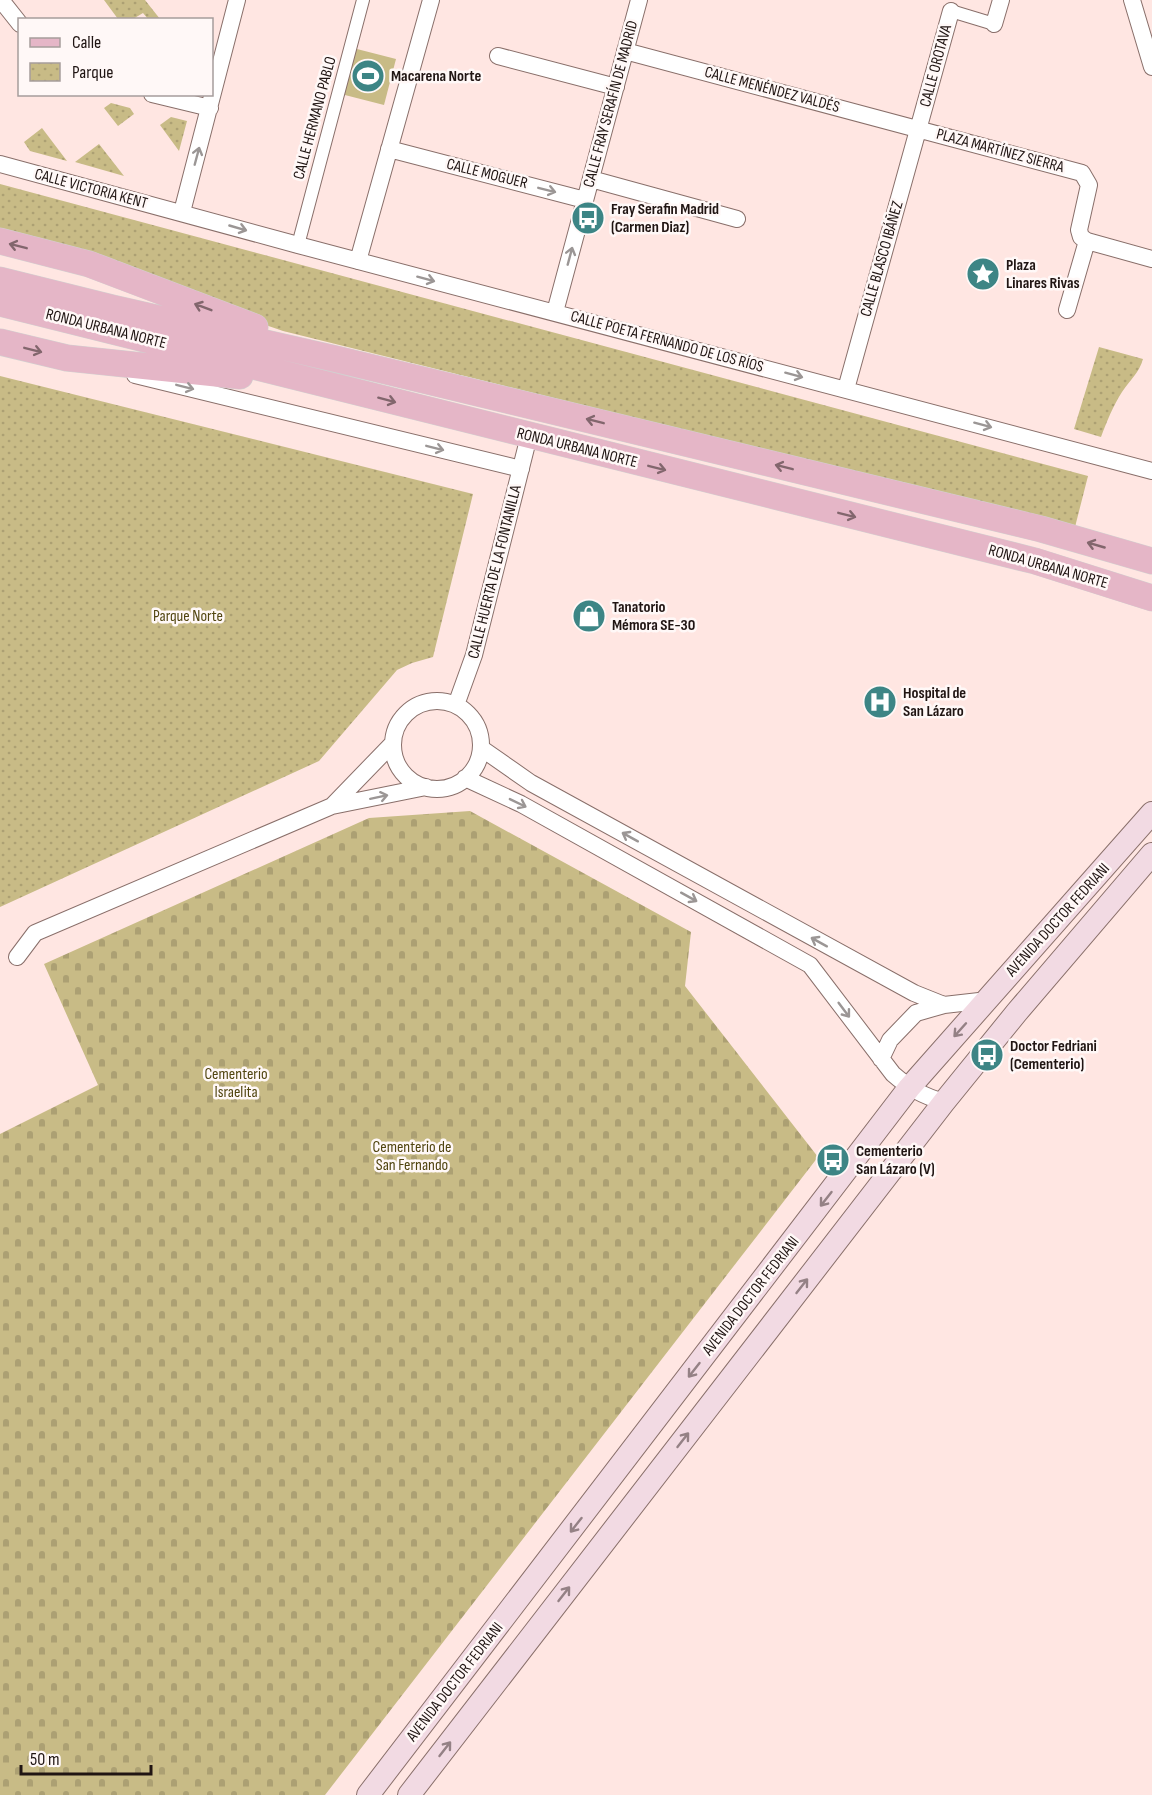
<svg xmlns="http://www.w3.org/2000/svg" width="1152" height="1795" font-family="'Sofia Sans Condensed',sans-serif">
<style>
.grass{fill:#c8bb86}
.cemetery{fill:url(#cemetery-stones)}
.park{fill:url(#park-dots)}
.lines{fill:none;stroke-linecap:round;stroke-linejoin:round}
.pedestrian-casing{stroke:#896f6a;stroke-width:14}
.minor-casing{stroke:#896f6a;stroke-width:18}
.secondary-casing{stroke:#896f6a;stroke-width:24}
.primary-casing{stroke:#d2d0d0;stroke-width:27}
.pedestrian{stroke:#fff;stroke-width:12}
.minor{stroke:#fff;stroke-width:16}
.secondary{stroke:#f2dae3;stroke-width:22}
.primary{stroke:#e5b6c7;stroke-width:26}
.oneway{stroke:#9b9695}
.oneway2{stroke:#82666d}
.oneway3{stroke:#948185}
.labels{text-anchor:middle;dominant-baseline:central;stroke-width:5;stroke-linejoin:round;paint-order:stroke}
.street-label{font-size:16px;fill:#201513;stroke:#fff8f7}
.poi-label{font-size:16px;font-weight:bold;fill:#201513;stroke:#fff8f7;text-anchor:start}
.park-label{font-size:16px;fill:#514510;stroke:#fff8f7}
</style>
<defs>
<pattern id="cemetery-stones" width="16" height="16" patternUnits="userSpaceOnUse" patternTransform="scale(1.5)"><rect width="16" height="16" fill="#c8bb86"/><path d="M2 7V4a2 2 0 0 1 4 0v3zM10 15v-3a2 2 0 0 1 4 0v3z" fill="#aca073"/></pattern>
<pattern id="park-dots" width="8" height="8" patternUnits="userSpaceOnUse" patternTransform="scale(1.5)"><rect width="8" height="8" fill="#c8bb86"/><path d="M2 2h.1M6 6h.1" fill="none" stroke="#aca073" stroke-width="1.8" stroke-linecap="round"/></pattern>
</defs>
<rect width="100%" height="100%" fill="#ffe6e2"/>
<path class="grass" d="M353 48 396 59 384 105 341 94Z"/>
<path class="cemetery" d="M470 811 691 932 685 986 818 1157 325 1795H0V1134L98 1085 44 964 369 818Z"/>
<path class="park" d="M104 0H145L160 19H148L143 13 133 19H118Z
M111 103 130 108 134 114 118 126 104 108Z
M171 117 187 121 179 151 160 125Z
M42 128 67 161 30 151 24 142Z
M99 144 124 176 75 162Z
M0 184 1088 476 1075 527 283 331 0 234Z
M1099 347 1143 359C1139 373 1130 380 1122 392 1113 406 1107 421 1101 437L1074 429Z
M0 376 473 494 433 657 412 663 397 670 319 761 0 907Z"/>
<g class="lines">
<defs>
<path id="pedestrian" d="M951 11 994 24
M298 245 363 0"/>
<path id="minor" d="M1 0 20 24
M1132 0 1152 67
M994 24 1001 0
M625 51 1082 173 1089 185 1079 230 1081 237 1087 241
M498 56 616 87
M152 94 210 108
M389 149 585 200
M0 164 298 245 1152 471
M591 179 737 219
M182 212 237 0
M358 261 431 0
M1067 310 1087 241 1152 259
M555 312 639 0
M135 375 521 469
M846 389 951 11
M393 745a44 44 0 1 1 88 0a44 44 0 1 1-88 0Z
M456 705 474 655 529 436
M481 748 531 783 914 993 944 1005 988 1000
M465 778 521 804 810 965 893 1074C909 1088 923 1096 944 1102
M332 806 393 743
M17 957 35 933 332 806 426 787
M881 1059 890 1040 916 1013 944 1005"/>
<path id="secondary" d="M368 1795 909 1088 1152 813
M409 1795 944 1102 1017 1012 1152 854"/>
<path id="primary" d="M0 241 89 264 255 327
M0 280 113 308 336 359 1041 529 1152 561
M0 303 1035 561 1152 598
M0 342 67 358 240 376"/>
</defs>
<use href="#pedestrian" class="pedestrian-casing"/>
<use href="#minor" class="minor-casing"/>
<use href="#secondary" class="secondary-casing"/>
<use href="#primary" class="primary-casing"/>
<use href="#pedestrian" class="pedestrian"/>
<use href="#minor" class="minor"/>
<use href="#secondary" class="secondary"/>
<use href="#primary" class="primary"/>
</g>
<defs><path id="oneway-shaft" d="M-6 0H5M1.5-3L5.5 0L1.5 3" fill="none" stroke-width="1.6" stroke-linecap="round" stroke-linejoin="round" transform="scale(1.5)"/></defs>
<g class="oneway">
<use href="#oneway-shaft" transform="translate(197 156) rotate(-75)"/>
<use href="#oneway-shaft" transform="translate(547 190) rotate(14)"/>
<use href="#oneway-shaft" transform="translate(238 228) rotate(16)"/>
<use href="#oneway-shaft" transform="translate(570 256) rotate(-75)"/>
<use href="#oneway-shaft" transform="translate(426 279) rotate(15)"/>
<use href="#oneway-shaft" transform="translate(794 375) rotate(15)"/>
<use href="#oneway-shaft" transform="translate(185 387) rotate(14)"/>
<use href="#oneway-shaft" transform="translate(983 425) rotate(15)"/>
<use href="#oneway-shaft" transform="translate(435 448) rotate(14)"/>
<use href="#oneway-shaft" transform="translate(379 797) rotate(-12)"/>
<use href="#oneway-shaft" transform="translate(518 803) rotate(26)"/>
<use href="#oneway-shaft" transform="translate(630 837) rotate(-151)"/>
<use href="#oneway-shaft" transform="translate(689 897) rotate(29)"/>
<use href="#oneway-shaft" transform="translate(819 942) rotate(-151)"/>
<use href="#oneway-shaft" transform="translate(844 1010) rotate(53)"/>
</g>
<g class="oneway2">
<use href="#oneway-shaft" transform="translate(18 246) rotate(-166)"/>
<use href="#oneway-shaft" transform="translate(203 307) rotate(-159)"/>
<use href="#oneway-shaft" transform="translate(33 350) rotate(14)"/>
<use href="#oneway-shaft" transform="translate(387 400) rotate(15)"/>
<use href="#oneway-shaft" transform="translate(595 421) rotate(-166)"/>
<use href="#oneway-shaft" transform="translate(784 467) rotate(-166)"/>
<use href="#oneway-shaft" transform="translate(657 468) rotate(14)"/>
<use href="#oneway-shaft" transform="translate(847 515) rotate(14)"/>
<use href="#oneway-shaft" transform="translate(1096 545) rotate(-164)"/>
</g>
<g class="oneway3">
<use href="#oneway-shaft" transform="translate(960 1030) rotate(132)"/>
<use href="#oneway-shaft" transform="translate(826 1199) rotate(128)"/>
<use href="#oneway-shaft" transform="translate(802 1286) rotate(-52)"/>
<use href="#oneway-shaft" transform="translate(694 1370) rotate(128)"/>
<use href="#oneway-shaft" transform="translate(683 1440) rotate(-52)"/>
<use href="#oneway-shaft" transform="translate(576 1525) rotate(128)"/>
<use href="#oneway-shaft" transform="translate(564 1594) rotate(-52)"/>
<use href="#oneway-shaft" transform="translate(445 1749) rotate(-52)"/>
</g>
<defs>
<symbol id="stadium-disc" viewBox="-11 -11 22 22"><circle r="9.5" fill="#3d8585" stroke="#fff8f7"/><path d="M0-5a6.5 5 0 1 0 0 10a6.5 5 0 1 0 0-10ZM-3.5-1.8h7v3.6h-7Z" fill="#fff"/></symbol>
<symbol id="bus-disc" viewBox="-11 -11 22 22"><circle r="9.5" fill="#3d8585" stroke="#fff8f7"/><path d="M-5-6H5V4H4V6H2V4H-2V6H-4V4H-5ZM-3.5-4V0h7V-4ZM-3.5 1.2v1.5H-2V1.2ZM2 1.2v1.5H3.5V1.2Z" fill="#fff"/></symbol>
<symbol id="sight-disc" viewBox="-11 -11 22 22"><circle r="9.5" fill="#3d8585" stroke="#fff8f7"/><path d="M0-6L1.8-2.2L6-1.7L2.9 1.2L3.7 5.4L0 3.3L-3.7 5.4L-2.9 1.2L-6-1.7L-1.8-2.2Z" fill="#fff"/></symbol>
<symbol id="shop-disc" viewBox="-11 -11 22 22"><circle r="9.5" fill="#3d8585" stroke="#fff8f7"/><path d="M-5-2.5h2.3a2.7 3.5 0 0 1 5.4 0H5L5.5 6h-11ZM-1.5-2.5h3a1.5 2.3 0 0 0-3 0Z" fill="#fff"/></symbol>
<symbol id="hospital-disc" viewBox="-11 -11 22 22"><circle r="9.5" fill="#3d8585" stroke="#fff8f7"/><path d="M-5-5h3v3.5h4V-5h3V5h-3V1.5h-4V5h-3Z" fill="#fff"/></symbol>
</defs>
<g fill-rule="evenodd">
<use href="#stadium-disc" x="349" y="57" width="38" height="38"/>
<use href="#bus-disc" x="569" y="199" width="38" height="38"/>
<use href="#sight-disc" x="964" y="255" width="38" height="38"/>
<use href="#shop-disc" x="570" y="597" width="38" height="38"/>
<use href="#hospital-disc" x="861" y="683" width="38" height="38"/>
<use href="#bus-disc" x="968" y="1036" width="38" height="38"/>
<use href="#bus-disc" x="814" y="1141" width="38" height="38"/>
</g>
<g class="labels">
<g class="street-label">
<text transform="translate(936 66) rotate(-75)">CALLE OROTAVA</text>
<text transform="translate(772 90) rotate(15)">CALLE MENÉNDEZ VALDÉS</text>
<text transform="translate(611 104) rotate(-75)">CALLE FRAY SERAFÍN DE MADRID</text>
<text transform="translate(315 118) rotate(-75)">CALLE HERMANO PABLO</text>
<text transform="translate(1000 151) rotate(15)">PLAZA MARTÍNEZ SIERRA</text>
<text transform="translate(487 174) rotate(14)">CALLE MOGUER</text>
<text transform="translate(91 189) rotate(15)">CALLE VICTORIA KENT</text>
<text transform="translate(882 259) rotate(-74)">CALLE BLASCO IBÁÑEZ</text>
<text transform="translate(106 329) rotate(14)">RONDA URBANA NORTE</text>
<text transform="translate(667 342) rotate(15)">CALLE POETA FERNANDO DE LOS RÍOS</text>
<text transform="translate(577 448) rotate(14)">RONDA URBANA NORTE</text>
<text transform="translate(1048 567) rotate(16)">RONDA URBANA NORTE</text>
<text transform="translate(495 572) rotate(-76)">CALLE HUERTA DE LA FONTANILLA</text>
<text transform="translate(1058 920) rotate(-48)">AVENIDA DOCTOR FEDRIANI</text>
<text transform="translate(751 1296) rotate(-52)">AVENIDA DOCTOR FEDRIANI</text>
<text transform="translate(455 1682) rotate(-52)">AVENIDA DOCTOR FEDRIANI</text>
</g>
<g class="poi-label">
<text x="391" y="76">Macarena Norte</text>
<text x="611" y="209">Fray Serafin Madrid<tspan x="611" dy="18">(Carmen Diaz)</tspan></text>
<text x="1006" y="265">Plaza<tspan x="1006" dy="18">Linares Rivas</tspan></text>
<text x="612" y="607">Tanatorio<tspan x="612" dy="18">Mémora SE-30</tspan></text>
<text x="903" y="693">Hospital de<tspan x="903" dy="18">San Lázaro</tspan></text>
<text x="1010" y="1046">Doctor Fedriani<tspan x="1010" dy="18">(Cementerio)</tspan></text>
<text x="856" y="1151">Cementerio<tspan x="856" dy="18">San Lázaro (V)</tspan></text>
</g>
<g class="park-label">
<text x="188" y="616">Parque Norte</text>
<text x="236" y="1074">Cementerio<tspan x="236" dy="18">Israelita</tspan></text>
<text x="412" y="1147">Cementerio de<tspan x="412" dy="18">San Fernando</tspan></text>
</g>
</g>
<rect x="18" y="18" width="195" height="78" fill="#fff8f7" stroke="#a69d9c" stroke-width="1.5"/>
<rect x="30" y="38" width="30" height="9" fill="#e5b6c7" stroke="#a69d9c" stroke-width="1.5"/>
<text x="72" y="48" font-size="18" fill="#201513">Calle</text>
<rect x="30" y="63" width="30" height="18" fill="url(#park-dots)" stroke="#a69d9c" stroke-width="1.5"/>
<text x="72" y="78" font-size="18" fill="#201513">Parque</text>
<path d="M21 1765v9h130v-9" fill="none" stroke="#201513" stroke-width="3"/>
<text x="30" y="1765" font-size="18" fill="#201513" stroke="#fff8f7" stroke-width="4.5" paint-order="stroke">50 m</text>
</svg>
